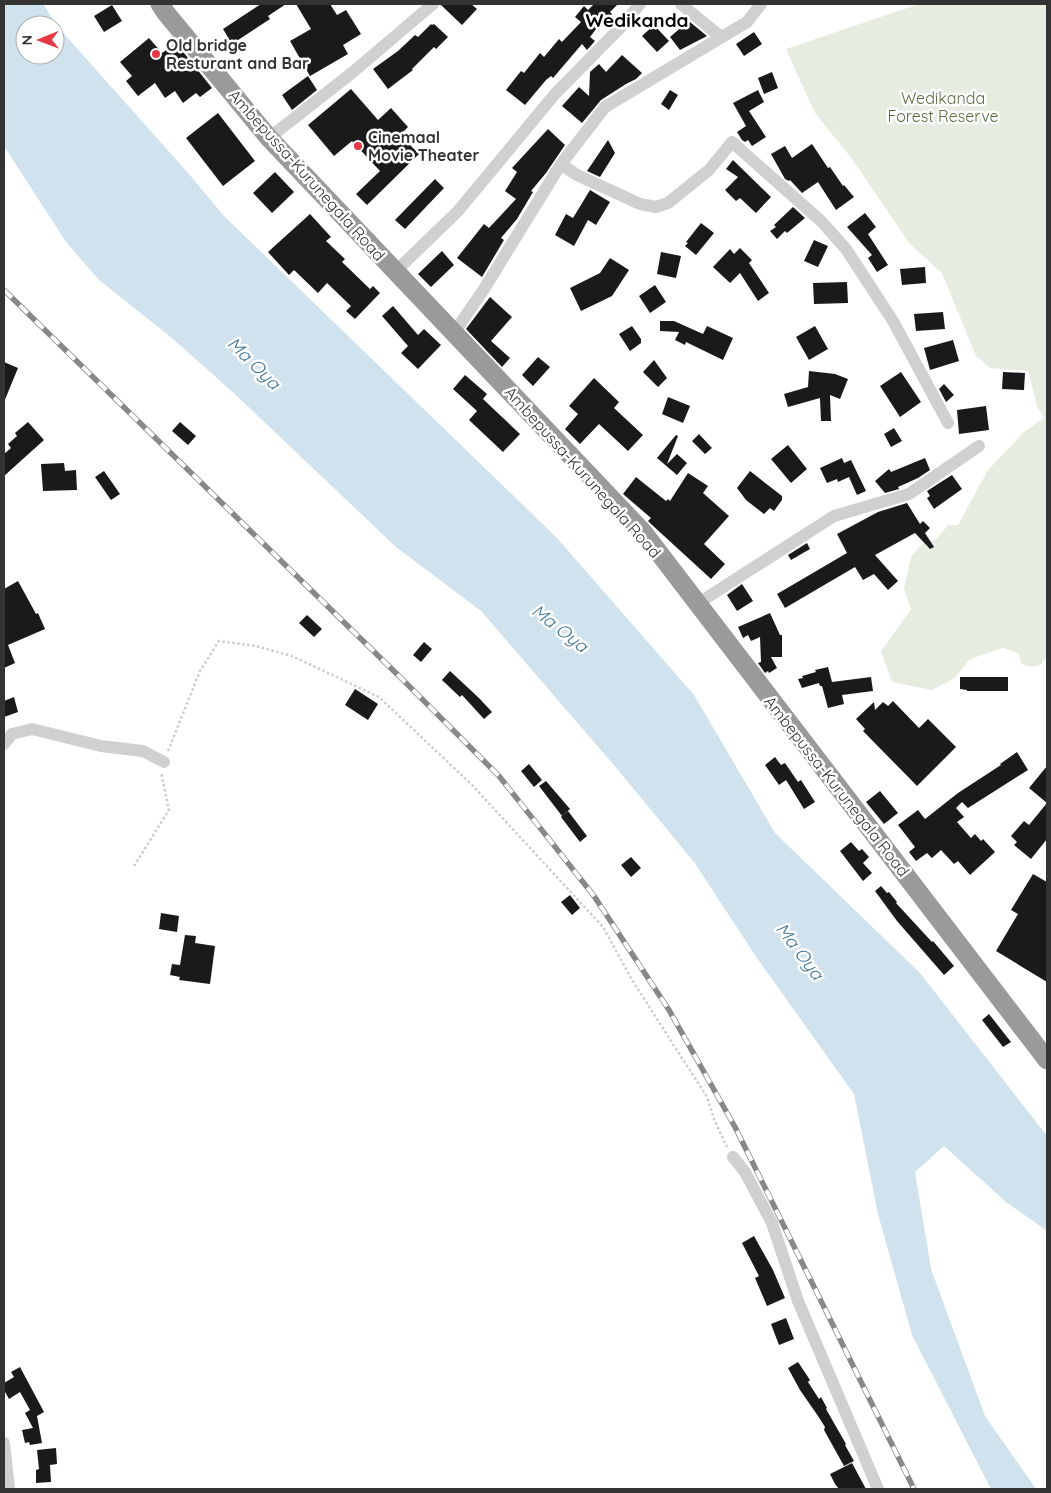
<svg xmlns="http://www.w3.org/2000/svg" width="1051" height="1493" font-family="Quicksand,sans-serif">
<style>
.green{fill:#e6ecdf}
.water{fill:#cfe2ee;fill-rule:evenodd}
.building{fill:#1a1a1a}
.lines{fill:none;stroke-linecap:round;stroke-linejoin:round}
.path{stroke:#cdcdcd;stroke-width:2.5;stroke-dasharray:2.5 2.5;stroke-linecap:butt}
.minor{stroke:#d0d0d0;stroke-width:12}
.highway{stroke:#9a9a9a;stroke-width:19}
.rail-casing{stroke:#888;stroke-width:5.5}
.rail{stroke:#fff;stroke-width:4;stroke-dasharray:11;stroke-linecap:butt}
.poi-dot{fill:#e63946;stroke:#fff;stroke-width:2}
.labels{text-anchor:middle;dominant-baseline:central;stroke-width:5;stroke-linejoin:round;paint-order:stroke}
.poi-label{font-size:16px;font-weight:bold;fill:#333;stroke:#fff;text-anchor:start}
.park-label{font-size:16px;fill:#56703f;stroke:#fff}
.street-label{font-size:16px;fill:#333;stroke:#fff}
.water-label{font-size:18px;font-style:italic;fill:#3f7597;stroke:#fff}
.quarter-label{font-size:19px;font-weight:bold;fill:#000;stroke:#fff}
</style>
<rect width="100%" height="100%" fill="#fff"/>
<path class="green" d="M919 4H1047V657C1040 667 1034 669 1022 664L1018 653 1003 648 970 659 955 678 932 690 892 682 881 651 911 609 904 589 911 557 923 543 936 540 948 525H958L988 470 1025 431 1044 418 1037 406 1028 371 990 368 976 356 942 273 910 244 852 159 815 113 786 49Z"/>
<path class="water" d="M4 4H43L57 26 189 174 224 216 557 538 694 695 775 833 920 973 1047 1136V1231L1006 1202 944 1146 915 1172 931 1269 985 1416 1036 1489H991L912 1335 878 1214 854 1094 757 958 694 862 613 764 481 611 396 547 237 396 172 338 99 280 66 242 4 146ZM25 25H55V55H25Z"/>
<path class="building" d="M261 4H286L268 16 270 19 232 44 223 29Z
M296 4H330L337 15 346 10 361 34 343 45 348 54 310 76 290 41 311 29Z
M441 4H471L477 9 462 25 441 5Z
M594 4H618L610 12 612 14 605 22 603 20 590 37 595 41 587 50 582 44 553 78 551 76 546 80 525 105 506 90 521 71 524 73 540 53 544 57 559 39 562 42 581 22 575 17 584 6 588 10Z
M112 5 122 21 104 32 94 16Z
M690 22 707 36 680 50 670 37 684 25 685 26Z
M431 24 432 25 434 24 448 37 436 49 434 47 412 69 413 70 388 89 373 69 398 51 415 35 418 37Z
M654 25 669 41 657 52 642 36Z
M754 32 762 44 744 56 736 44Z
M149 38 162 53 176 43 212 88 200 97 196 93 183 103 175 91 165 98 155 83 138 96 126 81 132 76 120 62Z
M622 55 642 73 636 79 626 84 601 100 582 123 562 106 579 87 589 96 590 72 599 64 606 72Z
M772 72 778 88 764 94 758 78Z
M308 76 317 90 292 110 282 95Z
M351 89 378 120 391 108 408 127 400 135 419 154 367 205 356 194 380 171 352 141 334 156 308 125Z
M670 90 678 95 669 110 661 104Z
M758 90 764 102 749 111 766 137 752 146 748 140 745 142 742 140 737 132 746 126 733 103Z
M218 113 255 161 223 186 186 138Z
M548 129 565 145 546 173 531 191 533 192 517 219 501 238 504 240 482 277 457 258 484 224 489 228 516 199 505 191 517 172 512 168Z
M608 140 615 153 600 177 587 171Z
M812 144 828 168 830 167 843 186 844 185 854 197 836 210 818 182 802 193 790 180 789 181 785 179 771 154 785 146 792 158Z
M733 160 771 197 756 213 740 198 736 201 725 190 738 177 726 169Z
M275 172 294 192 272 213 253 193Z
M435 179 444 188 405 229 395 220Z
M590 190 610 202 596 225 588 220 574 246 555 235 566 214 573 218Z
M793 207 805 218 787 233 785 231 777 239 770 231 776 227 774 225Z
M865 213 876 227 868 234 888 265 877 272 868 258 872 255 847 227Z
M310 214 331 237 326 241 345 259 342 262 370 289 373 286 380 293 355 319 346 311 351 306 327 283 318 293 294 270 289 275 268 252Z
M701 223 714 233 696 255 685 246 688 243 686 242Z
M814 240 828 246 818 267 804 261Z
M740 248 752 260 749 263 769 293 758 301 740 273 730 283 713 267 730 249 734 254Z
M442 251 454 265 431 287 418 274Z
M661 252 681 256 676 278 657 274Z
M610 258 629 270 612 296 581 311 570 288 600 273Z
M925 267 926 283 902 285 900 269Z
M847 282 848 303 814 304 813 283Z
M655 285 666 302 650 313 639 296Z
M490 297 512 317 491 341 510 358 502 367 466 329Z
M393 306 418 335 424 329 441 345 418 369 401 353 408 346 382 316Z
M943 312 945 329 916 331 914 314Z
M660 321H674L703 334 707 326 733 338 723 360 686 342 685 345 675 340 679 332 660 331Z
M632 326 641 339V343L630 351 619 334Z
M815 326 828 349 809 360 796 337Z
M953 340 959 361 930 370 924 348Z
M538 357 550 367 533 386 522 375Z
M654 360 667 378 658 387 643 372Z
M4 362 18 368 4 402Z
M809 371 835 374 848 379 840 399 830 395 831 421H821L820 398 788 407 784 394 808 387Z
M901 372 921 402 900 417 880 386Z
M1003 372 1025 373 1024 390 1002 389Z
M465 375 487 394 483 399 520 434 503 452 469 420 477 411 453 389Z
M594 378 619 402 614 408 643 435 628 451 599 424 580 444 565 429 578 414 569 406Z
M944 384 954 395 946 402 939 389Z
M668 397 690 406 683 423 662 414Z
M986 406 989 430 959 434 957 410Z
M28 422 44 440 4 476V454L11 448 8 444 17 436 15 433Z
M180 422 196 436 188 445 172 431Z
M894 428 902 441 891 447 884 434Z
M699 434 712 448 705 454 692 441Z
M676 435 678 436 667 464 677 454 687 463 677 475 657 458Z
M788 445 807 469 791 483 771 459Z
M842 458 844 463 851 460 866 491 857 495 849 477 838 482 837 479 827 483 820 468Z
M925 458 930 470 918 478 898 487 899 489 885 493 875 481 889 469 891 472Z
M64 463 65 471 76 470 77 490 43 491 41 464Z
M104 471 120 494 111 500 95 477Z
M750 471 782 496V500L774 511 770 508 764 514 746 500 737 488Z
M688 473 708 486 703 493 729 516 704 544 725 564 711 579 651 524 648 521 651 518 623 494 636 477 666 501 668 499 670 501Z
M952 475 962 489 934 509 927 498 930 496 927 491Z
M907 503 920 524 923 521 930 528 925 533 934 547 930 549 915 533 875 555 898 581 888 590 874 574 863 580 855 567 785 608 777 594 847 553 837 534 878 512Z
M807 543 810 549 791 560 788 555Z
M18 581 36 614 38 613 45 629 8 645 15 663 4 668V589Z
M742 584 753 601 737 611 727 595Z
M770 613 780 635H782V657H771L777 668 769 673 768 671 765 673 758 663 761 662 760 637 751 641 748 635 743 638 738 627Z
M307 615 322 629 314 637 299 623Z
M424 642 432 649 421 662 413 655Z
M828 667 832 682 871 677 873 691 842 695 844 704 828 708 822 686H820L819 683 802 688 798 679 803 678 802 676 816 672 815 670Z
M450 671 479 698 492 712 484 719 462 695 460 697 442 680Z
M960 677H1008V691H967V690L960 689Z
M355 689 378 704 368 720 345 705Z
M14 697 18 712 4 717V701Z
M893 701 919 728 928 719 956 747 917 786 863 731 865 729 856 719 874 702 875 710 883 702 888 706Z
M1017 752 1028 770 968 808 962 802 956 808 964 817 957 822 971 838 975 834 981 841 983 839 995 852 970 875 958 861 954 864 941 850 932 858 927 853 916 861 909 852 915 847 898 825 918 810 925 819 958 793 1001 765 1000 764Z
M775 757 781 765 785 763 798 782 801 780 815 802 804 809 786 780 779 785 765 765Z
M529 764 542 780 534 787 521 771Z
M1047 766V839L1031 859 1014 845 1017 842 1011 836 1024 821 1029 825 1047 803 1029 788Z
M546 781 570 809 562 816 539 786Z
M880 791 898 813 884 824 866 802Z
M568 811 587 836 580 842 561 817Z
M851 842 859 851 862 849 869 857 863 863 872 873 863 881 840 851Z
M631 857 641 868 631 877 621 865Z
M1033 874 1047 882V982L996 951 1018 914 1011 910Z
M881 886 887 893 889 892 897 902 896 903 932 942 933 941 954 966 944 975 897 921 875 891Z
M570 895 580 908 572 915 561 902Z
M161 913 179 916 177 932 159 929Z
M185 935 196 936 195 943 215 946 210 984 179 980 180 977 170 975 172 964 180 965Z
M989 1014 1011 1042 1003 1047 982 1020Z
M754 1236 773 1270 785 1298 767 1306 755 1278 759 1276 742 1243Z
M786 1318 794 1339 779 1345 771 1324Z
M798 1362 810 1380 808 1382 819 1399 821 1397 827 1408 826 1409 846 1444 845 1445 854 1461 844 1466 824 1430 825 1427 818 1416 800 1390 788 1368Z
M20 1367 44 1412 37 1416 42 1443 30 1445 29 1442 25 1443 22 1430 33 1428 25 1413 30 1410 20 1392 9 1399 4 1390V1383L14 1377 11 1372Z
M56 1448 57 1464 50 1465 51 1482 36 1483V1470L39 1469 37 1450Z
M852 1463 866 1489H839L835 1484 830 1474Z"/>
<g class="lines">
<path class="path" d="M168 751 200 671 219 641 256 646 292 656 379 697 472 785 603 927 632 980 707 1097 714 1119 727 1147
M134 866 169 810 161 772"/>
<path class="minor" d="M681 4 721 37
M269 138 353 72 433 4
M561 164 577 175 640 204 656 207 668 203 709 170 732 142 821 221 846 249 893 321 948 423
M396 271 458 211 555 94 620 28 640 4
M454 333 484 289 561 164 605 107 747 22 761 4
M697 604 834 516 909 494 979 446
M4 744 12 734 32 729 101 746 143 751 164 762
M733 1157 745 1172 772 1223 798 1301 878 1489
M4 1443 9 1489"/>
<path class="highway" d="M160 4 166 13 269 138 643 532 1047 1060"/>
<defs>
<path id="rail" d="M4 290 401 678 499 776 594 896 669 1010 735 1127 914 1489"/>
</defs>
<use href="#rail" class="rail-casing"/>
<use href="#rail" class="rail"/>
</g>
<g class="poi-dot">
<circle cx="156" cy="54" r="5"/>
<circle cx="358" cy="146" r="5"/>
</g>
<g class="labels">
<g class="poi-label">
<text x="166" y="45">Old bridge<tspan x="166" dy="18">Resturant and Bar</tspan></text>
<text x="368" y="137">Cinemaal<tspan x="368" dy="18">Movie Theater</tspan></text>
</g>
<g class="park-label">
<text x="943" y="98">Wedikanda<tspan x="943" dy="18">Forest Reserve</tspan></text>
</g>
<g class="street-label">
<text transform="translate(307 175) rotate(48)">Ambepussa-Kurunegala Road</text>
<text transform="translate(583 472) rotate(48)">Ambepussa-Kurunegala Road</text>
<text transform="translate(837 786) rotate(52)">Ambepussa-Kurunegala Road</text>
</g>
<g class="water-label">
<text transform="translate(254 363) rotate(45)">Ma Oya</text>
<text transform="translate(560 628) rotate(38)">Ma Oya</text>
<text transform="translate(800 951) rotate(53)">Ma Oya</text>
</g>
<g class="quarter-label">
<text x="637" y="20">Wedikanda</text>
</g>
</g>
<rect width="1051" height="1493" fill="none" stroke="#333333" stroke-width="10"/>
<g transform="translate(40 40) rotate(269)"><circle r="24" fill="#ffffff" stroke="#adadad"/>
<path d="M0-4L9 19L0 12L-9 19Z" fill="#e63946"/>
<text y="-8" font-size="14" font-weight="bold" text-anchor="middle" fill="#333333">N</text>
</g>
</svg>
